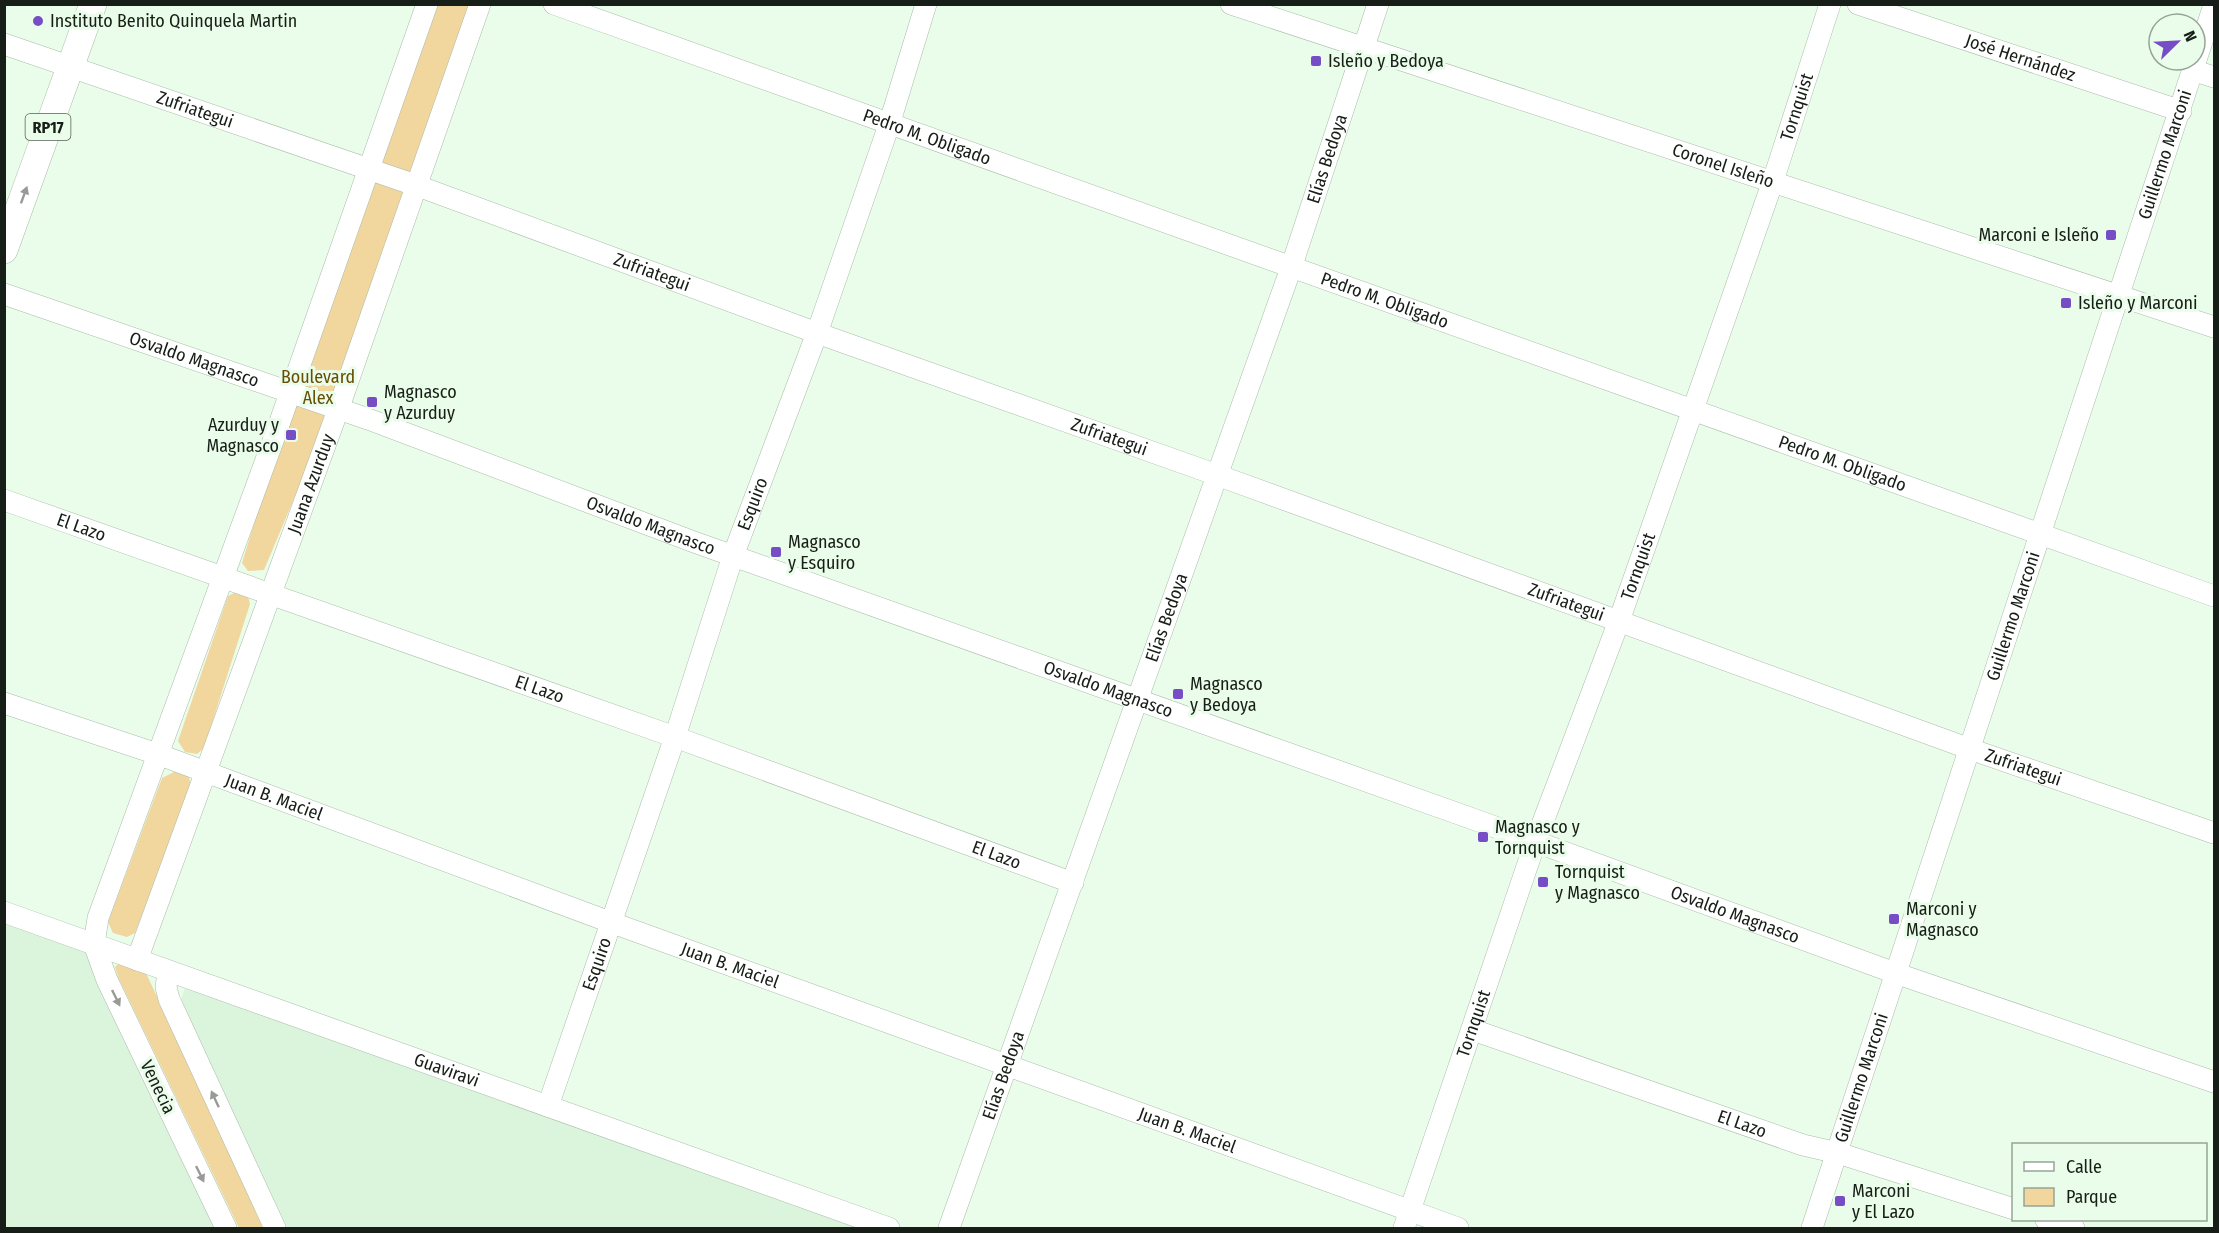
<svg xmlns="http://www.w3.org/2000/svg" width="2219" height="1233" font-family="'Fira Sans Condensed',sans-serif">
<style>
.built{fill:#dbf4dc}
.green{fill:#f1d69d}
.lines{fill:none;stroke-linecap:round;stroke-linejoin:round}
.minor-casing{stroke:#aabcaa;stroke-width:22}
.major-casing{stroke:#aabcaa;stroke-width:28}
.minor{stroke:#fff;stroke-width:21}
.major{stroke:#fff;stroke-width:27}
.oneway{fill:#979a97}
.poi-dot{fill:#774dc6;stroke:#eafdea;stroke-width:2}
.labels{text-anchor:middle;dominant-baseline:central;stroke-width:6;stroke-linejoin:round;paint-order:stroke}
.shield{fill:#eafdea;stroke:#566156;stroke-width:1.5}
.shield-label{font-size:16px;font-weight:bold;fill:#171e17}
.poi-label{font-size:18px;fill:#171e17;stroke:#eafdea;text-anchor:start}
.street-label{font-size:18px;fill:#171e17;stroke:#eafdea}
.park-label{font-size:18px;fill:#674d05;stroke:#eafdea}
</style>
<rect width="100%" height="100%" fill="#eafdea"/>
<path class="built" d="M5 918 82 946 91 957 221 1228H5Z
M186 985 871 1228H284L180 1002Z"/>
<path class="green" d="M432 5H472L332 408 264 570 248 571 242 563 296 387Z
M238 591 248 596 250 604 204 748 197 754 185 752 178 741 228 596Z
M176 771 188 776 192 785 135 933 127 937 113 933 108 922 162 778Z
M121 961 144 969 266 1228H239L118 977 115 967Z"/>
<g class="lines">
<defs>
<g id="minor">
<path id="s1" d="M554 4 2214 596"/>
<path id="s2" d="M1231 4 2214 327"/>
<path id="s3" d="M1858 4 2181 111"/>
<path id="s4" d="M4 44 418 186 817 333 1217 475 1970 749 2214 833"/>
<path d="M2195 71 2214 77"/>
<path id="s5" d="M4 294 368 419 694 542 1487 824 1895 973 2214 1082"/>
<path id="s6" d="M4 500 675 737 1073 883"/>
<path id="s7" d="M4 703 160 755 610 922 1458 1228"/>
<path id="s8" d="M4 912 889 1228"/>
<path id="s9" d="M137 960 338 410 480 4"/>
<path d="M168 973 166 987 169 999 275 1228"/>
<path id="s10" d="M1473 1030 1803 1145 1838 1153 2014 1209"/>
<path id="s11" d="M548 1106 675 737 733 556 817 333 889 125 926 4"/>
<path d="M2046 1220 2074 1228"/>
<path d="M226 1228 107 980 94 944 98 918 277 430 427 4"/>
<path id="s12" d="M949 1228 1291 268 1378 4"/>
<path id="s13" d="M1404 1228 1535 843 1619 621 1773 181 1830 4"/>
<path id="s14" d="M1812 1228 2214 5"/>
</g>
<path id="major" d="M4 250 93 4"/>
</defs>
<use href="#minor" class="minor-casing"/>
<use href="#major" class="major-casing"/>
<use href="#minor" class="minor"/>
<use href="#major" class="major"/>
</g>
<defs><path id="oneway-solid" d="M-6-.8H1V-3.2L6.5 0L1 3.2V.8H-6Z" transform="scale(1.5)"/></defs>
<g class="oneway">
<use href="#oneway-solid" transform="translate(24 195) rotate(-70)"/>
<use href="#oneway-solid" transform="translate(116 998) rotate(64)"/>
<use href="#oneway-solid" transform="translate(215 1099) rotate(-115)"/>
<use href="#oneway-solid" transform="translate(200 1174) rotate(64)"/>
</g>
<g class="poi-dot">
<circle cx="38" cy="21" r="6"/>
<rect x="1310" y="55" width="12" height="12" rx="3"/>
<rect x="2105" y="229" width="12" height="12" rx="3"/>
<rect x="2060" y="297" width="12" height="12" rx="3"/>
<rect x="366" y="396" width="12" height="12" rx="3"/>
<rect x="285" y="429" width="12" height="12" rx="3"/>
<rect x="770" y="546" width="12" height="12" rx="3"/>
<rect x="1172" y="688" width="12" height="12" rx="3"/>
<rect x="1477" y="831" width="12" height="12" rx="3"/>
<rect x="1537" y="876" width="12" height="12" rx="3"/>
<rect x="1888" y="913" width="12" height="12" rx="3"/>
<rect x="1834" y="1195" width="12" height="12" rx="3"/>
</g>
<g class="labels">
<rect class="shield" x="25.5" y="114" width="45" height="26" rx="4.5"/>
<g class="shield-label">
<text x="48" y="127">RP17</text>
</g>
<g class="poi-label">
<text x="50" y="21">Instituto Benito Quinquela Martin</text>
<text x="1328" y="61">Isleño y Bedoya</text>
<text x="2099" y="235" text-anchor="end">Marconi e Isleño</text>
<text x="2078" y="303">Isleño y Marconi</text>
<text x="384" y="392">Magnasco<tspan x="384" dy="21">y Azurduy</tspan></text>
<text x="279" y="425" text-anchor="end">Azurduy y<tspan x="279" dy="21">Magnasco</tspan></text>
<text x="788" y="542">Magnasco<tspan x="788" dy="21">y Esquiro</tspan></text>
<text x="1190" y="684">Magnasco<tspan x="1190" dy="21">y Bedoya</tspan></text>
<text x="1495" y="827">Magnasco y<tspan x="1495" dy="21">Tornquist</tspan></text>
<text x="1555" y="872">Tornquist<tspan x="1555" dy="21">y Magnasco</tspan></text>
<text x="1906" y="909">Marconi y<tspan x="1906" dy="21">Magnasco</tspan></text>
<text x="1852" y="1191">Marconi<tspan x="1852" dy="21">y El Lazo</tspan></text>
</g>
<g class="street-label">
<text stroke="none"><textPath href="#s3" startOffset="171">José Hernández</textPath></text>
<text stroke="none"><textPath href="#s13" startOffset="1188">Tornquist</textPath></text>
<text stroke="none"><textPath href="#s4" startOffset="202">Zufriategui</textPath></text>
<text stroke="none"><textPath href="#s1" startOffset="396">Pedro M. Obligado</textPath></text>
<text stroke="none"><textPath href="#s14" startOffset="1130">Guillermo Marconi</textPath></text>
<text stroke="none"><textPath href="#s12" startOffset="1134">Elías Bedoya</textPath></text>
<text stroke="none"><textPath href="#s2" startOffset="518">Coronel Isleño</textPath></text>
<text stroke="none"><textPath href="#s4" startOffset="687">Zufriategui</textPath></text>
<text stroke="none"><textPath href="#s1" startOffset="882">Pedro M. Obligado</textPath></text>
<text stroke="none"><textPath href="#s5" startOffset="201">Osvaldo Magnasco</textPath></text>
<text stroke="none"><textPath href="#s4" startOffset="1173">Zufriategui</textPath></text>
<text stroke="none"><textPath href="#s1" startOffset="1368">Pedro M. Obligado</textPath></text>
<text stroke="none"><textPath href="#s9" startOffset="507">Juana Azurduy</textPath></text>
<text stroke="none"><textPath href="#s11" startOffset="636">Esquiro</textPath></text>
<text stroke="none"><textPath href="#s5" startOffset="687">Osvaldo Magnasco</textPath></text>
<text stroke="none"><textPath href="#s6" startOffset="82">El Lazo</textPath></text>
<text stroke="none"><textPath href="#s13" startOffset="702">Tornquist</textPath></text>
<text stroke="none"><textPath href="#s4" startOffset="1659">Zufriategui</textPath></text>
<text stroke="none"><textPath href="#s14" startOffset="644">Guillermo Marconi</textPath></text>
<text stroke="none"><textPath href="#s12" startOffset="648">Elías Bedoya</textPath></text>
<text stroke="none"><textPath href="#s6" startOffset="568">El Lazo</textPath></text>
<text stroke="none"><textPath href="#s5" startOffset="1173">Osvaldo Magnasco</textPath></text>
<text stroke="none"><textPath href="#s4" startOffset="2145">Zufriategui</textPath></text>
<text stroke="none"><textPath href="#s7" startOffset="286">Juan B. Maciel</textPath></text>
<text stroke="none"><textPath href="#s6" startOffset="1054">El Lazo</textPath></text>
<text stroke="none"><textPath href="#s5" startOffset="1839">Osvaldo Magnasco</textPath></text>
<text stroke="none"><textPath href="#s11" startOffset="150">Esquiro</textPath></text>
<text stroke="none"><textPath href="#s7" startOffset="772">Juan B. Maciel</textPath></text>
<text stroke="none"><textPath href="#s13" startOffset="216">Tornquist</textPath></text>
<text stroke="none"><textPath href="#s8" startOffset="470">Guaviravi</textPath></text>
<text stroke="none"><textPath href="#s12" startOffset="162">Elías Bedoya</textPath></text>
<text stroke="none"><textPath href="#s14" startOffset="158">Guillermo Marconi</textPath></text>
<text transform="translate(158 1087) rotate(64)">Venecia</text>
<text stroke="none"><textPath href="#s10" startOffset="285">El Lazo</textPath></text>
<text stroke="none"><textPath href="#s7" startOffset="1258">Juan B. Maciel</textPath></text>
</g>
<g class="park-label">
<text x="318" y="377">Boulevard<tspan x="318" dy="21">Alex</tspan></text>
</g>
</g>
<rect width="2219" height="1233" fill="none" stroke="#171e17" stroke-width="12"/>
<rect x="2012" y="1143" width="195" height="78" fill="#eafdea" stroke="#96a496" stroke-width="1.5"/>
<rect x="2024" y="1162" width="30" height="9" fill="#ffffff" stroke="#96a496" stroke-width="1.5"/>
<text x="2066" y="1173" font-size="18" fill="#171e17">Calle</text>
<rect x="2024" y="1188" width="30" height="18" fill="#f1d69d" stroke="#96a496" stroke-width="1.5"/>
<text x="2066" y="1203" font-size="18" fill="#171e17">Parque</text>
<g transform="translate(2177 42) rotate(66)"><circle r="28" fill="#eafdea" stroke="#96a496" stroke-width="1.5"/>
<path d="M0-4.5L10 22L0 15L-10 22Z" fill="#774dc6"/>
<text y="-9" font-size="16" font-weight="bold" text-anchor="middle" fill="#171e17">N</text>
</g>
</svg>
